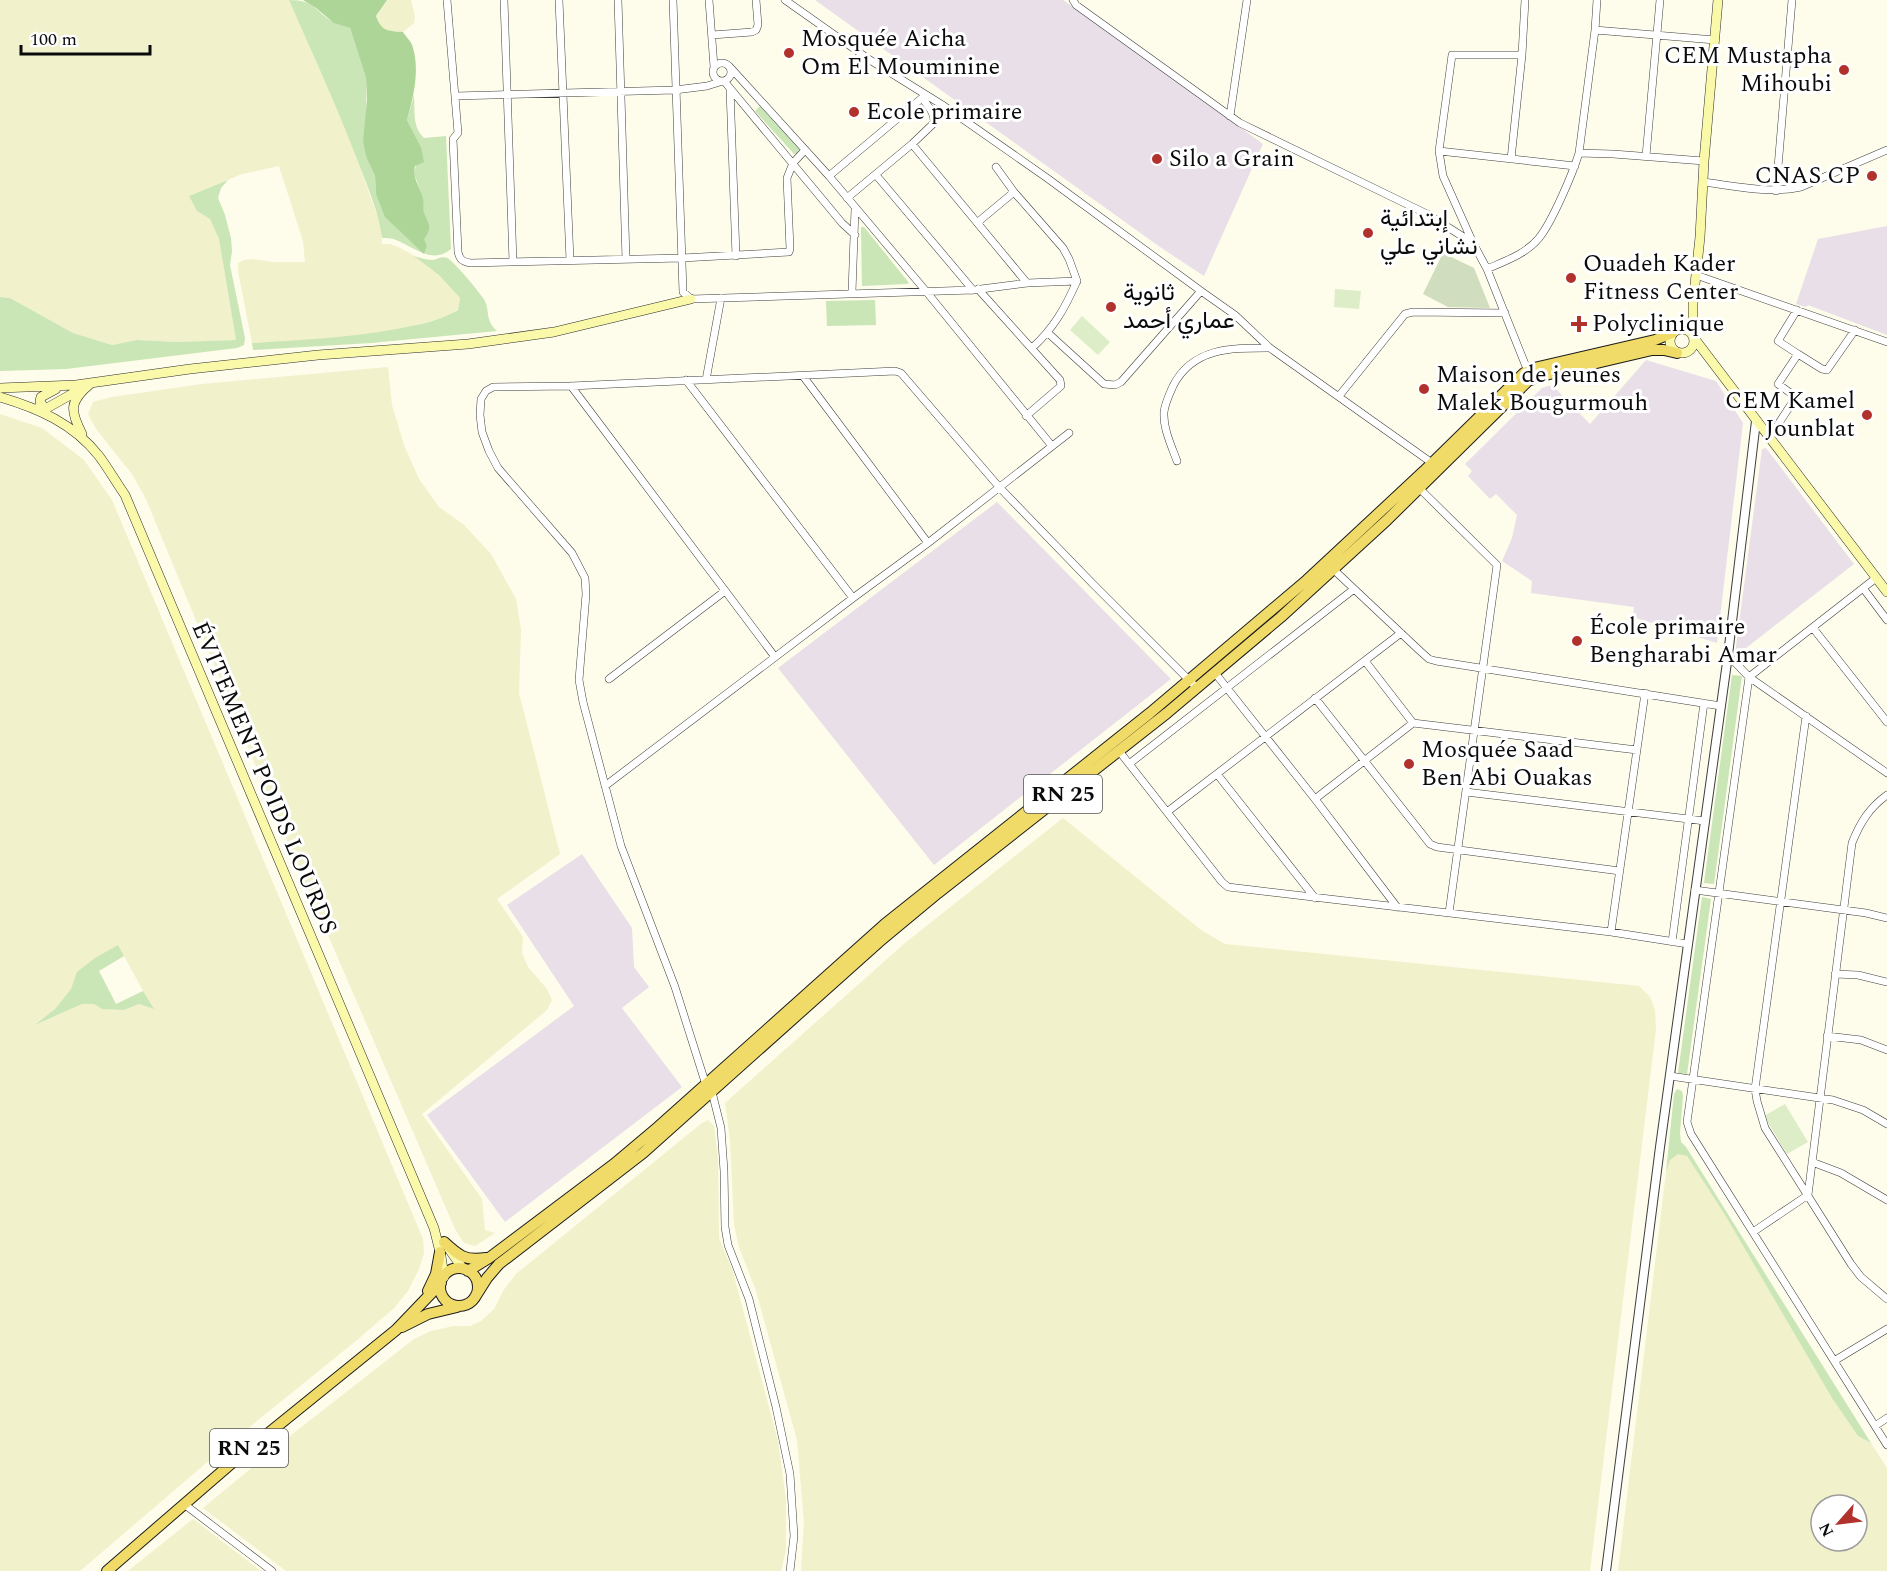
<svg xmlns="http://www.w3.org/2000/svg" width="1887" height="1571" font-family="Spectral,Vazirmatn,serif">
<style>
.industrial{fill:#e9dfe9}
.farmland{fill:#f1f1cc;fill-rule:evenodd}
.green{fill:#cae5b6}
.forest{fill:#add597}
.cemetery{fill:#d0ddbe}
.pitch{fill:#ddedc8}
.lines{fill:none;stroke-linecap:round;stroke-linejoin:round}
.minor-casing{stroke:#3e3e3e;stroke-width:8}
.tertiary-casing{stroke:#3e3e3e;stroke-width:10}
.secondary-casing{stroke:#2d2d2d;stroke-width:10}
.primary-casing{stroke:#1c1c1c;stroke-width:12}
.minor{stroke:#fff;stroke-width:7}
.tertiary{stroke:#fff;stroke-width:8}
.secondary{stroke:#faf8a9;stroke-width:9}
.primary{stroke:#f0db68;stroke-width:10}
.poi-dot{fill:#b1322c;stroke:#fff;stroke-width:2}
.labels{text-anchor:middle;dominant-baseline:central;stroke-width:6;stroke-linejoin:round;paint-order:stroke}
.shield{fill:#fff;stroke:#545454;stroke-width:1.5}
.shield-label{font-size:22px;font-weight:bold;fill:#0b0b0b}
.poi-label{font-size:24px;fill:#0b0b0b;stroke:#fff;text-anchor:start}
.street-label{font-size:24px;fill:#0b0b0b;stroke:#fff}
</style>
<rect width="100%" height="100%" fill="#fefcea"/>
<path class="industrial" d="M815 0H1063L1126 44 1263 144 1204 276 1160 247Z
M1887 226V335L1808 305 1806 307 1796 304 1818 239Z
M1646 360 1716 381 1743 423 1717 643 1633 617 1634 607 1531 593 1532 581 1502 561 1512 538 1517 515 1496 494 1490 499 1468 476 1472 471 1465 464 1542 388 1552 385 1590 424Z
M1766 448 1854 564 1737 655 1735 654 1762 449Z
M997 502 1171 679 934 865 778 668Z
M582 854 632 928 634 967 649 987 622 1008 682 1087 505 1222 427 1115 574 1006 507 905Z"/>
<path class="farmland" d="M0 0H289L349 137 381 226 382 244H390L400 248 422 260 439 275 460 298 458 309 448 316 414 326 373 333 320 340 252 343 238 271V263L244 260 252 259 273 262H305L303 241 279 166 242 174 189 196 197 211 210 219 219 239 236 340 177 342 137 340 112 345 73 333 10 298 0 297Z
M387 0H411L415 17 414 23 403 32 390 31 379 26 376 17Z
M388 367 392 405 404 445 419 479 439 507 464 525 491 554 516 599 521 630 519 693 560 854 497 899 523 937 522 953 528 967 547 989 552 1000 547 1010 422 1114 482 1199 485 1230 495 1233 475 1246 464 1243 455 1229 274 810 146 499 132 474 96 429 88 414 93 402 112 397 202 384Z
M0 414 42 428 84 460 112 500 423 1239 424 1253 419 1269 408 1291 394 1308 357 1340 226 1446 80 1571H0ZM118 945 153 1009 139 1004 124 1010 102 1009 94 1004H82L38 1024 55 1009 71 989Z
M1063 818 1201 930 1225 944 1639 986 1650 997 1655 1010 1656 1029 1590 1571H801L804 1522 797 1440 756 1291 739 1247 734 1225 730 1140 725 1103 905 943Z
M708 1120 714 1126 718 1158 719 1238 733 1272 778 1441 786 1500V1550L781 1571H286L203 1508 290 1436 414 1339 431 1331 454 1326H470L481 1321 494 1309 503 1291 516 1274 702 1123Z
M1678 1153 1687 1156 1725 1215 1832 1398 1858 1436 1871 1443 1887 1468V1571H1618L1666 1172 1670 1160ZM1821 1505H1857V1541H1821Z
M193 1519 261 1571H128Z"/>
<path class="green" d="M289 0C318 0 315 14 336 23 340 25 345 26 350 28L366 78 367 159 375 176 376 194 424 254 427 246 424 240 423 198 414 173 421 147 407 120 414 95C415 110 412 127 424 138L446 136 451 249C432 265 414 247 396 240 392 238 387 238 382 238 379 214 369 190 360 167 339 111 313 55 289 0Z
M760 106 799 149 798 154H794L755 111Z
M228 180 221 188 218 198 225 215 231 238 232 251 230 265 245 338 244 345 237 348 66 369 0 371V297L10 298 73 333 112 345 137 340 177 342 236 340 219 239 210 219 197 211 189 196Z
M861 227H864L909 283 907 284 862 286Z
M414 256C420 258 427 260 433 260 438 259 442 256 447 258 452 259 482 295 485 301 490 313 485 320 497 331L371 343 253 350 252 343C300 340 348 338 396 329 417 325 440 321 458 310L460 298 439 275Z
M875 300 876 325 827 326 826 301Z
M1732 675 1742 676 1714 884 1704 883Z
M1702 897 1711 899 1687 1074 1678 1073Z
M118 945 124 956 99 971 116 1004 143 991 154 1009 139 1004 124 1010 102 1009 94 1004H82L35 1025 55 1009 71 989 77 972 95 958Z
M1677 1089 1682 1091 1683 1096 1680 1133 1681 1142 1686 1147 1871 1443 1858 1436 1832 1398 1725 1215 1687 1156 1678 1154 1670 1160 1666 1172 1674 1094Z"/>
<path class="forest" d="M303 0H387L376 16C381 31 388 31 403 32 406 37 412 42 413 48 420 72 413 98 407 120L421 147 424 162 415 166C412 178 420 187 423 198 424 203 423 209 424 213 429 226 433 226 424 239L427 246 424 254 385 217 376 194 375 176 367 159 363 142 367 100 366 78 350 28 334 23 316 8Z"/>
<path class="cemetery" d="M1443 253 1474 268 1490 308 1448 307 1423 294Z"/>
<path class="pitch" d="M1335 289 1361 291 1359 309 1334 307Z
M1082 316 1110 342 1098 355 1070 330Z
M1785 1104 1808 1142 1787 1154 1764 1116Z"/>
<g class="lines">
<defs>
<path id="minor" d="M447 0 458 133 453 139 458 252C460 260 462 261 470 263L682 258 789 252 790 249 787 178 793 163 805 150
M504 0 513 262
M559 0 570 260
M618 0 626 259
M673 0 683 292 691 299 973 290 1027 283 1077 281
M709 0 714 67
M785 0 870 60 944 106 1047 178 1201 291
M1073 0 1076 5 1240 123 1427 214 1473 243
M1595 30 1715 40
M712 35 752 32 756 30 758 25 756 0
M1522 55H1452L1439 151 1443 176 1473 243 1487 269 1529 374
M713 72a9 9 0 1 1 18 0a9 9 0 1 1-18 0Z
M729 66 829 176 925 290 1052 446
M724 81 842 223 855 235
M730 89 736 256
M455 96 675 90 707 86 723 81
M1230 116 1247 0
M912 144 1027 283
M1439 151 1575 166
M1579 153 1613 154 1704 161
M1646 156 1660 0
M1511 159 1522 55 1525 0
M996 167 1014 192 1063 248 1069 259 1077 281C1065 308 1054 328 1032 348
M876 175 973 290
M829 176 922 98C928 106 935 113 934 123L912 144 847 198
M1703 182C1735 186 1770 194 1801 187L1887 150
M1776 191 1792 0
M978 222 1014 192
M1487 269C1505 261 1526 254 1539 238 1552 222 1573 173 1579 153L1595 30 1597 0
M1696 275 1887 342
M978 289 1060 380 1061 386 1026 416
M852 292 855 209
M1048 333 1104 384 1115 385 1121 382 1201 291 1235 315 1270 348 1432 463
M1798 354 1822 369 1827 370 1855 330
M803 376 928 543
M686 380 853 598
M706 380 721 298
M571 386 775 657
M1339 396 1405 314 1413 312 1505 313
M1769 438 1796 397 1778 384 1798 354 1778 341 1797 310
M1177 461C1171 445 1163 428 1164 412 1165 403 1170 393 1173 386 1193 347 1232 348 1270 348
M1420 489 1497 565 1449 913
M1334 570 1420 651 1429 659 1436 661 1721 706
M1876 578 1749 677 1687 1122 1691 1134 1887 1445
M1863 588 1887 620
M1813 628 1887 722
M1728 655 1749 677 1887 773
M1365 661 1413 723 1637 750
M1215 673 1315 799 1397 907
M609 679 725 591
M1315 698 1423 835 1430 844 1437 847 1620 871
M1806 716 1755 1089 1757 1101 1765 1128 1851 1264 1861 1277 1887 1299
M1119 751 1222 882 1228 887 1611 932 1688 944
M1129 764 1354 589
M1217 774 1315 898
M605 786 853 598 928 543 1069 433
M1466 792 1705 821
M1315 799 1413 723
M1167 812 1401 633
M1695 890 1866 913 1887 918
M1611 932 1645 693
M1672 942 1704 703
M1835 974 1858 975 1887 982
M1827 1036 1861 1040 1887 1050
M1670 1076 1833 1100 1863 1110 1887 1124
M1812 1162 1841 1173 1887 1200
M1753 1232 1808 1195 1852 843C1860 823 1869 808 1887 795
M1834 1361 1887 1329
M1875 1426 1887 1418
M184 1504 272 1571
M790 1571 794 1536 790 1474 776 1407 749 1299 728 1245 725 1227 724 1171 721 1128 712 1092 706 1085 675 987 621 846 583 702 579 680 586 594 585 578 572 553 498 468 489 451 482 432 480 415 481 399 486 391 493 387 571 386 895 371 901 373 1000 488 1092 583 1197 688"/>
<path id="tertiary" d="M1606 1571 1660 1147 1728 655 1756 421"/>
<path id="secondary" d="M1670 341a12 12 0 1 1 24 0a12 12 0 1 1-24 0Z
M1693 336V303L1700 237 1704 161 1718 0
M1694 338 1887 592
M0 388 76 385 190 369 318 355 468 344 554 332 691 299
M0 397C38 408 74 424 99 456 108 468 116 482 125 495L434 1228 441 1256 444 1277
M38 408H47L79 390
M46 412 40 401 41 397 56 389
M82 434C70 411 69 401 90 384
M449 1249 463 1269"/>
<path id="primary" d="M444 1242C459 1256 465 1261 486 1258
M440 1287a19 19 0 1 1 38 0a19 19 0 1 1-38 0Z
M468 1271 489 1258 614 1164 658 1127 885 924 1150 713 1307 580 1424 471 1524 373 1534 368 1655 340 1672 333
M428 1291 436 1274 440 1252
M475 1297 487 1278 499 1264 643 1153 879 942 938 893 1167 713 1281 617 1387 520 1528 381 1537 377 1652 350H1664L1677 353
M402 1327 428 1314 457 1307
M107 1571 233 1462 396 1330 441 1283"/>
</defs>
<use href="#minor" class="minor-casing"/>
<use href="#tertiary" class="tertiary-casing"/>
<use href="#secondary" class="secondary-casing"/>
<use href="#primary" class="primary-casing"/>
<use href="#minor" class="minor"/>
<use href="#tertiary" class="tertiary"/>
<use href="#secondary" class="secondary"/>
<use href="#primary" class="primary"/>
</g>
<g class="poi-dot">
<circle cx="789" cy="53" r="6"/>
<circle cx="1844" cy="70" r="6"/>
<circle cx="854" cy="112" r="6"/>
<circle cx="1157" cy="159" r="6"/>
<circle cx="1872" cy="176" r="6"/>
<circle cx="1368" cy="233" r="6"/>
<circle cx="1571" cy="278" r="6"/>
<circle cx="1111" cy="307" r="6"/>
<path d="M1576 315h6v6h6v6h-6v6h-6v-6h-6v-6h6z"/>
<circle cx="1424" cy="389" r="6"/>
<circle cx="1867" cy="415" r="6"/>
<circle cx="1577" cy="641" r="6"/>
<circle cx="1409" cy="764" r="6"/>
</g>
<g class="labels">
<g class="shield">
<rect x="1024" y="775" width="78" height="38" rx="4.5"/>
<rect x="210" y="1429" width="78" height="38" rx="4.5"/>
</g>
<g class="shield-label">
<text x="1063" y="794">RN 25</text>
<text x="249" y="1448">RN 25</text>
</g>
<g class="poi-label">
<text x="801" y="39">Mosquée Aicha<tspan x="801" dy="28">Om El Mouminine</tspan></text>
<text x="1832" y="56" text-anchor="end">CEM Mustapha<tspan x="1832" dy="28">Mihoubi</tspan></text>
<text x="866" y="112">Ecole primaire</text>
<text x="1169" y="159">Silo a Grain</text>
<text x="1860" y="176" text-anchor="end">CNAS CP</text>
<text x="1380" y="219">إبتدائية<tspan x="1380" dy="28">نشاني علي</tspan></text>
<text x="1583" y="264">Ouadeh Kader<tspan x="1583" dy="28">Fitness Center</tspan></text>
<text x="1123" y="293">ثانوية<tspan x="1123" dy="28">عماري أحمد</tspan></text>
<text x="1592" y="324">Polyclinique</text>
<text x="1436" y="375">Maison de jeunes<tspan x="1436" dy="28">Malek Bougurmouh</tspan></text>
<text x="1855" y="401" text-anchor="end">CEM Kamel<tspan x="1855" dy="28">Jounblat</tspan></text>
<text x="1589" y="627">École primaire<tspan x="1589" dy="28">Bengharabi Amar</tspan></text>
<text x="1421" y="750">Mosquée Saad<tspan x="1421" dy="28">Ben Abi Ouakas</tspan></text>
</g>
<g class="street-label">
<text transform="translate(264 778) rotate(67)">ÉVITEMENT POIDS LOURDS</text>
</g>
</g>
<g transform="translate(1839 1523) rotate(242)"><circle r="28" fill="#ffffff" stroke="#9d9d9d" stroke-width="1.5"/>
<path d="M0-4.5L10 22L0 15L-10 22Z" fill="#b1322c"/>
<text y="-9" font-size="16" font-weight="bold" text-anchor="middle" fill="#0b0b0b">N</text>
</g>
<path d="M21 45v9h129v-9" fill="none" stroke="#0b0b0b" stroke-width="3"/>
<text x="30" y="45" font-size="18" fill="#0b0b0b" stroke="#ffffff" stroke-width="4.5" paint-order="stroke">100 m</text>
</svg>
